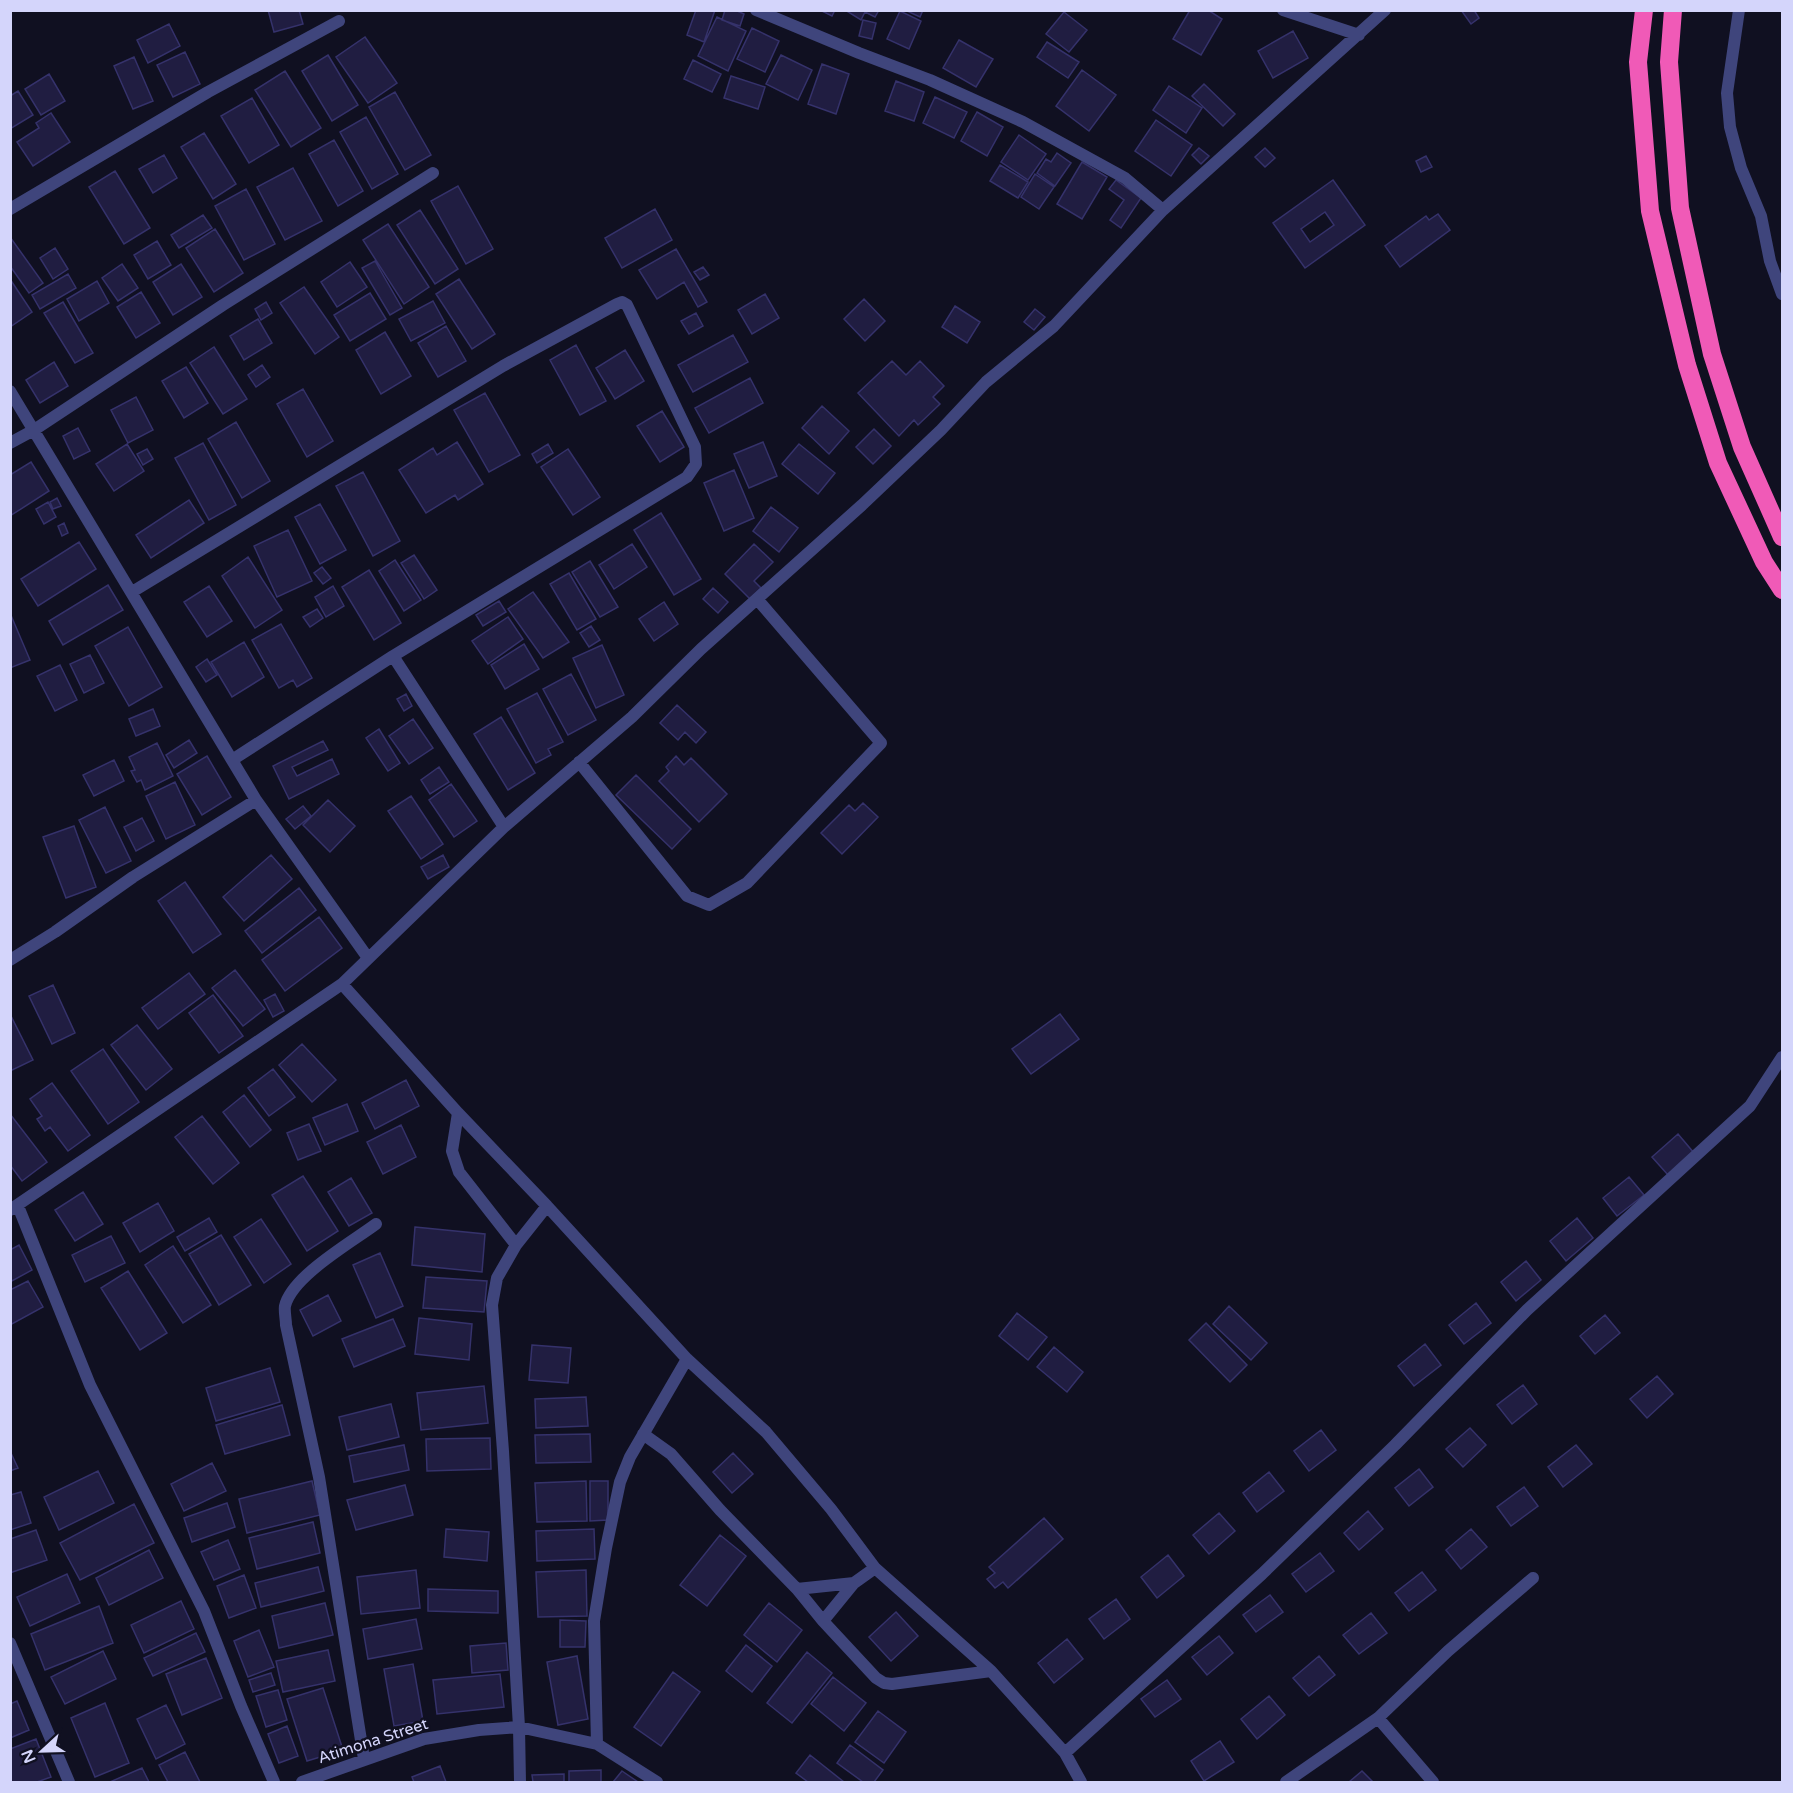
<svg xmlns="http://www.w3.org/2000/svg" width="1793" height="1793" font-family="'Varela Round',sans-serif">
<style>
.building{fill:#201d41;stroke:#35326b;stroke-width:1.5;fill-rule:evenodd}
.lines{fill:none;stroke-linecap:round;stroke-linejoin:round}
.street{stroke:#3f457c;stroke-width:12}
.highway{stroke:#f05ab7;stroke-width:18}
.labels{text-anchor:middle;dominant-baseline:central;stroke-width:5;stroke-linejoin:round;paint-order:stroke}
.street-label{font-size:16px;fill:#d4d5fb;stroke:#101021}
</style>
<rect width="100%" height="100%" fill="#101021"/>
<path class="building" d="M268 10H299L303 24 274 32Z
M696 10H715L704 42 687 35Z
M725 10H735L744 14 740 26 722 20Z
M820 10H835L832 16Z
M845 10H879L875 17 865 12 861 20Z
M905 10H923L920 17Z
M1190 10H1208L1222 19 1201 55 1173 39Z
M1461 10H1474L1479 18 1471 24Z
M900 11 921 21 909 49 887 39Z
M1064 12 1087 30 1069 52 1046 34Z
M717 17 746 31 728 71 698 56Z
M863 20 876 23 872 39 859 36Z
M169 24 180 46 148 63 137 40Z
M752 28 779 41 765 72 737 59Z
M1293 31 1308 58 1273 78 1258 51Z
M365 37 397 83 368 103 336 57Z
M959 40 993 59 976 87 943 68Z
M1047 42 1079 62 1068 78 1037 57Z
M185 52 200 84 173 97 157 65Z
M328 55 358 105 332 121 302 71Z
M781 55 812 70 798 100 766 84Z
M134 57 153 101 133 109 114 66Z
M693 60 721 74 712 92 684 79Z
M822 64 849 74 836 114 808 104Z
M1082 70 1116 95 1089 131 1056 106Z
M285 71 321 128 291 147 255 90Z
M49 74 65 101 41 115 25 89Z
M731 76 765 87 758 109 724 98Z
M896 81 924 92 914 121 885 111Z
M1204 84 1235 114 1223 126 1192 96Z
M1169 86 1202 108 1186 133 1153 110Z
M18 91 33 115 10 129V96Z
M395 92 431 155 405 170 369 107Z
M935 97 967 112 954 138 923 123Z
M252 98 279 145 249 163 221 116Z
M977 112 1003 127 987 156 961 141Z
M51 113 70 142 33 166 17 142 39 128 36 123Z
M366 117 398 174 372 189 340 132Z
M1156 120 1192 145 1171 176 1135 151Z
M204 133 236 184 213 199 181 147Z
M1019 135 1046 154 1028 180 1001 162Z
M334 140 363 191 338 206 309 154Z
M1199 148 1209 156 1201 164 1192 155Z
M1265 148 1275 158 1265 167 1255 157Z
M1057 153 1071 163 1055 186 1037 173 1046 159 1051 162Z
M164 155 177 178 153 193 139 169Z
M1426 156 1432 167 1421 172 1416 161Z
M1082 162 1107 177 1082 219 1057 204Z
M1000 165 1028 182 1018 198 990 181Z
M293 168 322 221 285 240 257 187Z
M115 171 150 228 124 244 89 187Z
M1035 174 1054 187 1039 209 1021 197Z
M1116 180 1141 198 1121 228 1110 220 1124 200 1109 189Z
M1333 180 1365 225 1305 268 1273 223ZM1325 212 1334 225 1310 242 1301 229Z
M458 186 493 249 466 264 431 201Z
M246 189 275 244 244 260 215 206Z
M655 209 672 240 622 268 605 238Z
M420 210 458 269 435 284 397 225Z
M1438 214 1450 230 1400 267 1385 246 1426 216 1429 220Z
M203 215 212 228 179 248 171 235Z
M388 224 429 287 404 304 363 240Z
M215 229 243 273 214 292 186 248Z
M10 237 43 283 29 293 10 266Z
M157 241 171 265 148 279 134 255Z
M55 248 68 269 53 279 40 258Z
M676 249 707 302 698 307 684 282 657 299 639 270Z
M375 261 402 308 390 315 362 268Z
M350 262 367 287 337 307 321 282Z
M122 264 138 288 118 301 102 278Z
M181 264 202 297 173 315 153 282Z
M703 267 709 275 700 280 694 272Z
M68 274 76 288 40 309 32 295Z
M10 279 32 312 10 327Z
M459 279 495 334 472 349 436 294Z
M97 281 109 303 79 321 67 299Z
M304 287 339 337 315 354 280 303Z
M141 292 160 323 136 338 117 307Z
M370 293 386 319 350 341 334 315Z
M765 294 779 318 752 334 738 310Z
M864 299 885 321 865 341 844 319Z
M433 301 445 323 411 341 399 319Z
M63 302 93 353 75 363 44 313Z
M266 302 272 313 261 320 255 309Z
M955 306 980 322 967 343 942 327Z
M1035 309 1045 317 1034 330 1024 322Z
M696 313 703 326 689 334 681 321Z
M258 319 272 343 244 360 230 336Z
M446 326 466 361 438 377 418 343Z
M385 332 411 376 381 394 356 350Z
M733 335 748 362 693 392 678 365Z
M576 345 606 401 580 415 550 360Z
M214 347 247 399 223 414 190 363Z
M625 350 644 381 615 399 596 368Z
M892 361 906 375 920 361 944 386 933 397 940 404 918 425 914 420 899 436 858 393Z
M54 362 68 386 40 403 26 380Z
M262 365 270 377 256 387 248 375Z
M186 367 208 403 184 418 162 381Z
M750 378 763 403 709 433 695 408Z
M303 389 333 441 307 457 277 404Z
M485 393 520 455 489 472 454 410Z
M136 397 153 430 128 443 111 410Z
M822 406 849 431 829 454 802 428Z
M662 411 684 447 660 462 637 426Z
M236 422 270 481 242 498 208 439Z
M78 428 90 451 74 459 63 436Z
M874 429 891 446 873 464 856 447Z
M457 442 483 484 458 500 455 495 426 513 399 470 433 448 437 455Z
M763 442 777 476 749 488 734 454Z
M203 443 236 505 209 520 175 458Z
M127 444 144 471 114 491 96 464Z
M548 444 553 453 537 463 532 454Z
M799 444 835 473 818 494 782 464Z
M147 449 153 459 143 465 137 454Z
M568 449 600 497 573 515 541 467Z
M31 462 49 491 10 516V475Z
M734 470 754 518 724 531 704 483Z
M363 472 400 541 373 556 336 486Z
M57 498 61 506 53 509 50 502Z
M189 500 204 523 151 558 136 535Z
M48 502 56 517 44 524 36 509Z
M320 504 346 550 320 564 295 517Z
M771 507 798 528 779 552 753 531Z
M661 513 701 579 674 595 634 530Z
M64 523 68 533 62 536 58 526Z
M288 530 312 581 277 597 254 546Z
M79 542 96 569 38 606 21 579Z
M632 544 647 567 614 589 599 565Z
M754 544 773 562 754 581 761 588 750 599 725 574Z
M414 555 437 590 424 599 401 563Z
M248 557 282 610 255 628 222 576Z
M395 560 421 600 404 611 379 571Z
M590 561 618 607 600 617 572 572Z
M322 567 331 578 323 584 314 573Z
M369 570 401 623 374 640 342 587Z
M569 573 596 619 577 630 550 584Z
M108 585 123 610 63 645 49 621Z
M209 586 232 621 207 637 184 602Z
M333 586 344 606 326 617 315 597Z
M713 588 728 602 718 613 703 599Z
M533 592 569 642 543 658 508 609Z
M499 601 506 612 483 626 476 615Z
M664 602 678 624 654 641 639 619Z
M317 609 323 618 310 627 303 617Z
M10 613 30 660 10 668Z
M508 617 523 639 488 664 472 641Z
M281 624 312 678 297 687 293 680 279 688 252 640Z
M591 626 600 640 589 647 580 633Z
M128 627 162 687 129 706 95 646Z
M244 642 264 677 232 697 211 662Z
M524 644 539 669 505 689 491 665Z
M602 645 624 695 596 708 573 658Z
M90 655 104 683 84 693 70 664Z
M207 659 217 675 206 682 196 667Z
M60 665 77 700 55 711 37 676Z
M571 674 596 720 568 735 543 689Z
M537 693 563 742 548 749 551 755 536 763 507 709Z
M406 694 412 706 404 711 397 699Z
M677 705 706 732 696 743 685 732 678 740 660 723Z
M153 709 160 726 136 736 129 719Z
M501 717 535 773 508 790 474 734Z
M413 719 433 748 409 764 389 736Z
M379 729 400 763 388 771 366 738Z
M189 740 197 753 174 768 166 755Z
M323 741 328 750 292 767 297 776 332 759 339 774 289 799 273 766Z
M157 743 173 776 145 790 141 780 137 782 131 771 135 770 129 757Z
M207 756 231 797 202 815 177 774Z
M676 756 684 765 691 758 727 794 699 822 659 781 669 771 666 767Z
M114 760 124 781 94 796 83 775Z
M439 767 449 782 430 794 421 780Z
M636 775 691 829 672 849 616 795Z
M175 782 195 825 166 839 146 796Z
M451 784 477 821 454 837 429 800Z
M411 796 443 844 421 859 388 811Z
M328 800 355 826 330 852 303 825Z
M863 803 878 817 842 854 821 833 849 805 855 811Z
M303 806 311 816 295 829 286 819Z
M105 807 131 861 106 873 79 820Z
M142 818 154 841 136 851 124 827Z
M74 826 96 887 66 898 43 837Z
M271 855 292 879 244 921 223 897Z
M443 855 449 867 428 879 421 867Z
M185 882 221 934 193 953 158 901Z
M299 888 316 910 262 953 245 931Z
M319 917 342 948 285 991 262 960Z
M235 970 265 1009 243 1026 212 988Z
M189 973 205 994 158 1029 142 1008Z
M53 985 75 1033 52 1044 29 996Z
M275 994 284 1011 273 1017 264 1000Z
M213 995 243 1036 219 1053 189 1013Z
M10 1014 33 1060 10 1071Z
M1060 1014 1079 1039 1031 1074 1012 1049Z
M137 1025 172 1069 146 1090 111 1045Z
M302 1044 336 1080 312 1102 279 1065Z
M103 1049 139 1102 108 1124 71 1071Z
M273 1069 295 1097 269 1116 248 1088Z
M406 1080 419 1106 375 1129 362 1103Z
M52 1083 90 1135 68 1151 50 1127 45 1131 37 1119 42 1116 30 1099Z
M244 1095 271 1130 250 1147 223 1112Z
M347 1104 358 1131 325 1145 313 1118Z
M10 1114 47 1162 22 1181 10 1165Z
M202 1116 239 1163 213 1184 175 1137Z
M309 1124 321 1151 298 1160 287 1133Z
M401 1125 416 1157 383 1174 367 1142Z
M1678 1134 1694 1153 1668 1175 1652 1157Z
M303 1176 338 1231 307 1251 272 1195Z
M1629 1177 1644 1195 1617 1216 1603 1198Z
M351 1178 372 1213 349 1226 328 1192Z
M83 1192 103 1224 75 1241 55 1210Z
M158 1203 174 1231 140 1252 123 1223Z
M209 1218 217 1232 185 1251 177 1237Z
M1577 1218 1593 1238 1566 1261 1550 1241Z
M261 1219 291 1264 264 1283 234 1237Z
M415 1227 485 1234 482 1272 412 1265Z
M221 1235 251 1285 219 1305 189 1254Z
M111 1236 125 1263 85 1282 72 1255Z
M19 1245 32 1270 10 1282V1250Z
M173 1246 211 1305 183 1323 145 1265Z
M380 1253 403 1306 376 1318 353 1265Z
M1526 1261 1541 1280 1516 1301 1501 1282Z
M128 1271 167 1333 140 1350 101 1288Z
M426 1277 487 1281 484 1312 423 1308Z
M28 1281 43 1307 10 1325V1290Z
M328 1295 341 1321 313 1336 300 1310Z
M1476 1303 1491 1323 1464 1344 1449 1325Z
M1229 1306 1267 1343 1251 1360 1213 1324Z
M1017 1313 1047 1337 1028 1360 999 1336Z
M1605 1315 1620 1333 1595 1354 1580 1336Z
M419 1318 472 1324 469 1360 415 1354Z
M393 1319 405 1346 354 1367 342 1339Z
M1206 1323 1247 1365 1230 1382 1189 1340Z
M1425 1344 1441 1365 1414 1386 1398 1366Z
M532 1345 571 1348 568 1383 529 1380Z
M1054 1347 1083 1372 1067 1392 1037 1367Z
M270 1368 280 1402 216 1421 206 1388Z
M1657 1376 1673 1394 1647 1418 1630 1399Z
M1523 1385 1537 1404 1512 1424 1497 1405Z
M484 1386 488 1423 421 1430 417 1393Z
M586 1397 588 1426 536 1428 535 1399Z
M391 1404 399 1437 347 1450 339 1417Z
M282 1405 290 1435 225 1454 216 1425Z
M1470 1428 1486 1445 1463 1467 1446 1449Z
M1321 1430 1336 1450 1309 1471 1294 1451Z
M590 1434 591 1462 536 1463 535 1435Z
M490 1438 491 1469 427 1471 426 1439Z
M404 1445 409 1470 354 1482 349 1456Z
M1576 1445 1592 1464 1563 1487 1548 1467Z
M10 1451 18 1468 10 1471Z
M733 1453 753 1474 732 1493 713 1472Z
M212 1463 226 1491 184 1511 171 1484Z
M1419 1469 1433 1487 1409 1506 1395 1488Z
M98 1471 114 1503 59 1530 44 1497Z
M1269 1472 1284 1491 1257 1512 1243 1493Z
M312 1481 320 1515 247 1533 239 1499Z
M586 1481 587 1521 537 1522 535 1483Z
M590 1481H608V1520L590 1521Z
M405 1485 413 1515 356 1530 347 1500Z
M1524 1487 1538 1506 1511 1526 1497 1507Z
M21 1492 31 1523 10 1530V1495Z
M227 1503 235 1527 192 1542 184 1518Z
M134 1504 154 1543 80 1580 60 1543Z
M1368 1511 1383 1529 1359 1550 1344 1533Z
M1219 1513 1235 1531 1209 1554 1193 1535Z
M1044 1518 1063 1539 1008 1588 1003 1582 995 1588 987 1579 995 1573 989 1567Z
M313 1522 320 1553 257 1569 249 1538Z
M446 1529 489 1532 487 1561 444 1557Z
M594 1529 595 1559 537 1561 536 1531Z
M1471 1529 1487 1547 1461 1569 1446 1550Z
M36 1530 47 1560 10 1573V1539Z
M720 1535 746 1556 707 1606 680 1585Z
M228 1540 240 1569 214 1580 201 1552Z
M149 1550 163 1578 109 1605 96 1578Z
M1320 1553 1334 1571 1306 1592 1292 1574Z
M1168 1555 1184 1576 1157 1598 1141 1577Z
M318 1567 324 1591 261 1607 255 1583Z
M416 1570 420 1608 361 1614 357 1577Z
M586 1570 587 1616 538 1617 536 1572Z
M1422 1572 1436 1590 1409 1611 1395 1593Z
M67 1574 80 1603 30 1626 17 1597Z
M244 1575 256 1608 229 1618 217 1586Z
M428 1589 498 1591V1613L428 1611Z
M1270 1595 1283 1612 1256 1632 1243 1615Z
M1116 1599 1130 1619 1104 1639 1089 1619Z
M181 1601 194 1629 144 1653 131 1625Z
M325 1603 333 1635 279 1648 272 1616Z
M769 1603 802 1630 777 1662 744 1635Z
M99 1606 113 1643 45 1670 31 1634Z
M896 1612 918 1636 891 1661 869 1637Z
M1371 1613 1387 1633 1359 1654 1343 1635Z
M416 1619 422 1649 368 1659 363 1629Z
M560 1620 586 1621 585 1647H560Z
M259 1630 274 1667 248 1677 234 1641Z
M196 1633 205 1652 153 1676 144 1658Z
M1219 1636 1233 1653 1207 1675 1192 1657Z
M1067 1639 1083 1659 1054 1683 1038 1663Z
M506 1643 508 1670 472 1673 470 1646Z
M746 1645 772 1666 752 1692 726 1671Z
M328 1650 335 1681 283 1692 276 1661Z
M103 1651 116 1679 65 1704 51 1677Z
M807 1652 832 1673 792 1723 767 1703Z
M577 1656 588 1719 558 1725 547 1662Z
M1319 1656 1335 1675 1309 1696 1293 1678Z
M206 1658 222 1698 182 1715 166 1674Z
M413 1664 423 1721 394 1726 384 1669Z
M673 1672 700 1692 661 1746 634 1727Z
M271 1673 275 1685 253 1692 249 1680Z
M500 1674 504 1707 437 1714 433 1680Z
M833 1677 866 1703 844 1731 811 1704Z
M1167 1680 1181 1699 1155 1717 1141 1699Z
M323 1688 343 1750 307 1761 287 1699Z
M278 1690 287 1720 266 1727 256 1696Z
M1269 1696 1285 1715 1257 1739 1241 1719Z
M17 1701 29 1730 10 1738V1704Z
M105 1703 129 1763 95 1777 71 1718Z
M166 1705 185 1744 156 1759 137 1719Z
M878 1711 906 1732 884 1763 855 1742Z
M287 1726 298 1756 279 1763 268 1734Z
M36 1739 51 1777 37 1782H10V1749Z
M1220 1741 1234 1762 1204 1781 1191 1761Z
M850 1745 883 1770 874 1782H863L837 1763Z
M185 1752 200 1782H168L159 1765Z
M810 1755 844 1782H808L796 1773Z
M440 1766 446 1782H414L412 1777Z
M142 1768 149 1782H110Z
M601 1770V1782H569V1771Z
M622 1771 638 1782H613Z
M1362 1771 1373 1782H1349Z
M564 1774V1782H533L532 1775Z"/>
<g class="lines">
<path class="street" d="M756 10 859 53 930 80 1023 122 1125 178 1163 210
M1283 10 1359 35
M1739 10 1727 93 1730 127 1741 168 1761 216 1770 261 1782 294
M10 209 208 92 339 21
M10 391 256 800
M10 443 34 430 223 305 433 173
M132 592 503 366 617 304 622 302 627 305 695 447 696 464 687 477 393 656 232 760
M393 656 504 827
M579 762 687 896 709 905 747 883 881 743 757 599
M10 960 55 932 133 877 256 800 368 958
M342 984 458 1113 547 1206 687 1359 766 1432 831 1509 875 1568 991 1671 1065 1753 1081 1782
M458 1113 452 1151 459 1172 516 1245
M18 1206 90 1385 204 1611 241 1706 274 1782
M10 1210 342 984 504 827 632 717 701 649 862 505 941 430 986 382 1054 326 1163 210 1385 10
M643 1434 671 1454 720 1510 797 1589 823 1621 876 1678 884 1683 892 1684 991 1671
M797 1589 854 1583
M823 1621 854 1583 875 1568
M10 1643 69 1782
M1378 1718 1433 1782
M597 1744 594 1621 606 1548 620 1482 630 1457 687 1359
M1065 1753 1262 1574 1395 1445 1527 1310 1750 1106 1782 1057
M364 1759 319 1477 286 1325C286 1319 284 1311 285 1306 292 1276 352 1242 376 1224
M302 1782 424 1739 479 1730 519 1727 597 1744 657 1782
M520 1782 519 1727 503 1451 492 1305 497 1278 516 1245 547 1206
M1286 1782 1378 1718 1448 1651 1533 1578"/>
<path class="highway" d="M1644 10 1638 62 1650 211 1687 365 1718 463 1764 562 1782 590
M1673 10 1669 62 1680 208 1712 354 1742 447 1782 537"/>
</g>
<g class="labels">
<g class="street-label">
<text transform="translate(373 1741) rotate(-18)">Atimona Street</text>
</g>
</g>
<rect width="1793" height="1793" fill="none" stroke="#d4d5fb" stroke-width="24"/>
<g transform="translate(42 1751) rotate(248)" stroke="#101021" stroke-width="4.5" paint-order="stroke">
<path d="M0-4.5L10 22L0 15L-10 22Z" fill="#d4d5fb"/>
<text y="-9" font-size="16" font-weight="bold" text-anchor="middle" fill="#d4d5fb">N</text>
</g>
</svg>
